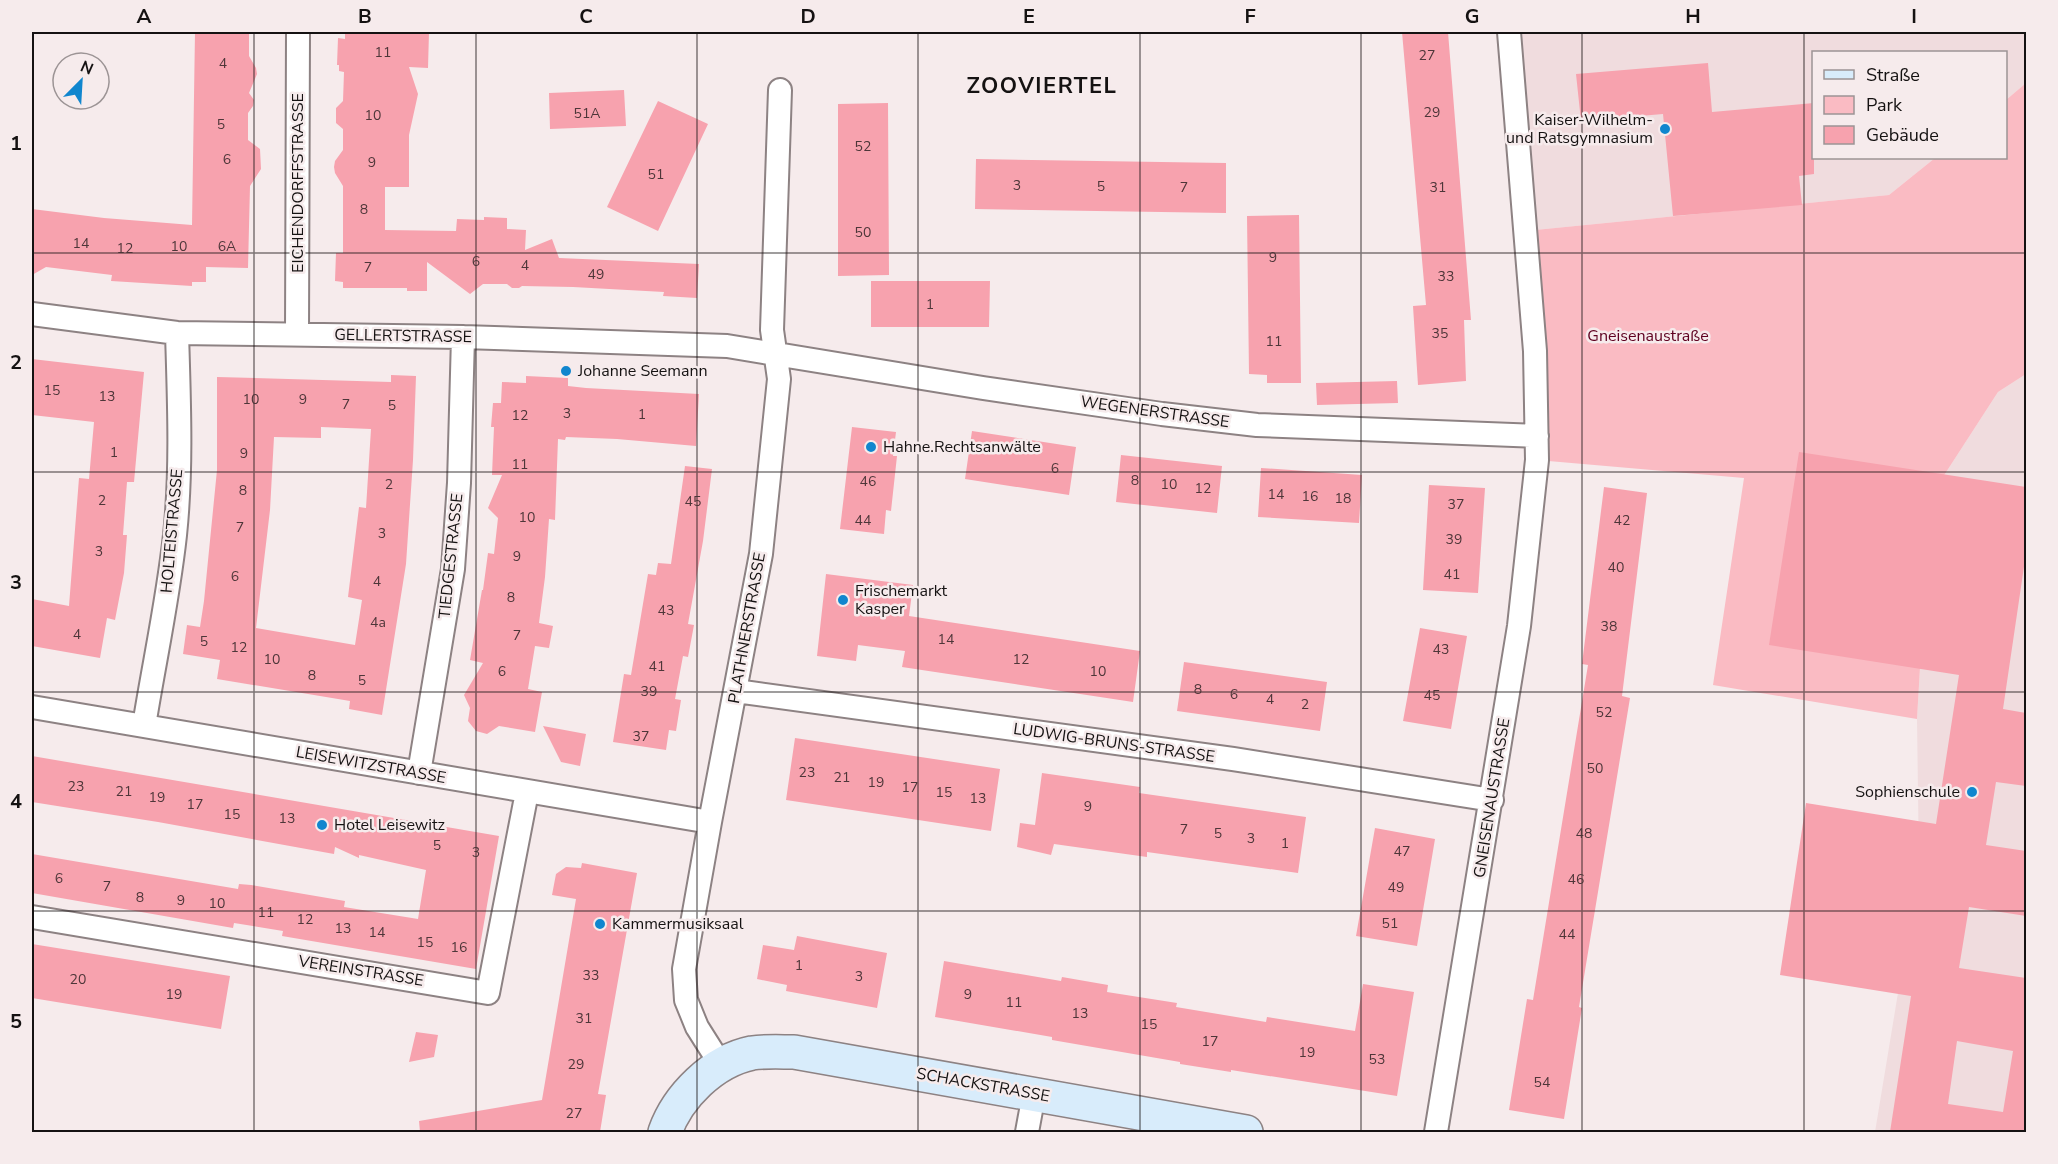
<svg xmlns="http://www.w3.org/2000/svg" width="2058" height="1164" font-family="'Nunito Sans',sans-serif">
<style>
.built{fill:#f0dcde}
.green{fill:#fabbc3}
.building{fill:#f7a2ae;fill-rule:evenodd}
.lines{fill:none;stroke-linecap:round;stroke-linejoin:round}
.street-casing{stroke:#8d8283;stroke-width:26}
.secondary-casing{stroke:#8d8283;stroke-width:36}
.street{stroke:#fff;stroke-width:22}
.secondary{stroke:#d8ecfb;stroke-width:33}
.grid{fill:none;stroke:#151212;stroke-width:1.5;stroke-opacity:0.55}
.poi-dot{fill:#1086ce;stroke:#f6ebec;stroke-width:2}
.labels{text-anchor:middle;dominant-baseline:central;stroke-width:5;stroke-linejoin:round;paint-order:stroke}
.number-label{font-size:14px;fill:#4e3639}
.poi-label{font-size:16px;fill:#151212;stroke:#f6ebec;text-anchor:start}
.street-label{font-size:16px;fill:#151212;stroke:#f6ebec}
.park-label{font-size:16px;fill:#5e0020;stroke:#f6ebec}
.district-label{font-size:22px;font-weight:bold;letter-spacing:1.5px;fill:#151212;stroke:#f6ebec}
.neatline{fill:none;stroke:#151212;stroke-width:2}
.grid-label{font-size:20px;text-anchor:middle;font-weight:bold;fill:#151212}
</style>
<rect width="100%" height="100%" fill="#f6ebec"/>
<path class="built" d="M1509 32H2026V83L2006 100V52H1814V158H1935L1889 195 1525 231Z
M2026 374V1132H1875L1919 866 1917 719 1930 497 1998 392Z"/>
<path class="green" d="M2026 83V374L1998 392 1930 497 1917 719 1713 685 1744 478 1537 460 1525 231 1889 195 1935 158H2006V100Z"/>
<path class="building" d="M195 32H249V56L256 68 257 74 249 93 254 100 253 106 248 113V140L260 149 261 169 250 186 248 268 206 267V282H192V286L111 281 112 275 46 267 32 275V209L104 218 192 225Z
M345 32H429L428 68 409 67 418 94 409 135V187H385V230L456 231 457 219 484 220V217L507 218V229L526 230 525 250 552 239 559 258 699 264 697 298 663 296 664 292 573 287 522 286 519 288H512L507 284H483L470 294 427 262V291H407V288H343V282L335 281 336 253H343V186L335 173 334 167 335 161 343 150V129L336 123V108L343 101 344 72 339 71V65H337L338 38 345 39Z
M1402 32H1448L1471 320H1464L1466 381 1418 385 1413 306 1426 305Z
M1708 63 1712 112 1814 103V174L1799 176 1802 205 1673 216 1663 114 1581 121 1576 74Z
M624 90 626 126 550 129 549 93Z
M658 101 708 124 658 231 607 207Z
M888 103 889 275 838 276V104Z
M976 159 1226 163V213L975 209Z
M1299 215 1301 383H1267V375L1249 374 1247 216Z
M871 281H990L989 327H871Z
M32 359 144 372 134 482H127L123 535H127L124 573 115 620 107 618 100 658 32 646V599L69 606 79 478 89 479 94 422 32 415Z
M391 375 416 376 413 460 406 564 382 715 349 709 350 701 217 679 220 660 183 654 187 625 200 627 204 601 217 470V377L391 382ZM321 427 371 429 366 508 359 507 348 597 362 600 355 645 256 628 270 510 274 437 321 438Z
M526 376 568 378V386L586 388 699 394 696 446 617 439 566 437 565 440 558 439 555 520 549 519 545 577 539 623 553 626 549 648 535 646 528 689 542 692 535 732 499 726 487 734 476 731 468 721 470 708 464 695 483 663 470 660 482 590H483L488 553 494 554 498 518 488 508 502 475H492L494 427H491L493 403H501L502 382 526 383Z
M1397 381 1398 403 1317 405 1316 383Z
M852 427 896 432 893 456H897L891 511 886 510 884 534 840 529Z
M972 431 1076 447 1069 495 965 479Z
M1799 452 2026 487V553L2003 709 2026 713V786L1996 782 1986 845 2026 851V916L1969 907 1959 968 2026 978V1132H1890L1911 996 1780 975 1806 803 1936 824 1959 675 1769 645ZM1957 1041 2013 1051 2003 1112 1948 1104Z
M1121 455 1222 466 1217 513 1116 502Z
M685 466 712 469 703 541 688 624 694 625 688 657 683 656 675 699 681 700 676 731 669 730 666 750 613 742 624 674 631 675 648 574 656 575 658 563 671 564Z
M1261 468 1362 475 1359 523 1258 517Z
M1429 485 1485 488 1478 593 1423 590Z
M1604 487 1647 493 1622 696 1630 698 1579 1007 1582 1008 1564 1119 1509 1110 1527 999 1533 1000 1588 665 1582 664Z
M826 574 913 585 909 616 1140 651 1133 702 902 667 905 651 858 645 856 661 817 656Z
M1420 628 1467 636 1451 729 1403 721Z
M1184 662 1327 682 1320 731 1177 711Z
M543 726 586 734 580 766 561 762Z
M795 738 1000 769 991 831 786 800Z
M32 756 499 836 476 969 282 936 283 931 234 923 233 928 32 893V854L238 889 239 884 251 885 345 901 344 907 418 919 426 870 359 855V858L335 847 334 854 158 822 32 802Z
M1042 773 1140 787 1139 793 1306 817 1298 873 1147 852V857L1054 844 1051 855 1017 847 1020 823 1035 825Z
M1375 828 1435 839 1417 946 1356 936Z
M582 863 637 873 598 1094 606 1095 600 1132H420L419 1121 542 1100 576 899 552 895 556 874 566 867 581 868Z
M797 936 887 953 877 1008 786 991 787 985 757 979 763 945 794 950Z
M32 944 230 976 221 1029 32 998Z
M944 961 1061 981 1062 977 1108 985 1107 992 1177 1003 1176 1007 1266 1022 1267 1017 1355 1031 1363 984 1414 992 1397 1096 1231 1070V1072L1180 1064V1062L1052 1040V1037L935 1017Z
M416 1032 438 1035 434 1057 409 1062Z"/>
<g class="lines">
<defs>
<path id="street" d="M32 314 177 333 463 337 727 346 983 388 1162 414 1257 425 1537 436
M297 334 298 32
M736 691 1233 759 1492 800
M32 707 710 822
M144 726C154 663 168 600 175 535 182 468 179 400 177 333
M419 773 453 569 459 483 463 337
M32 917 488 993 527 792
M721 1065 697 1027 686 1000 684 969 710 822 761 554 779 379 772 330 780 90
M1027 1132 1034 1094
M1436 1132 1519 626 1537 460 1535 351 1509 32"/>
<path id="secondary" d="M665 1132C678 1096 713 1061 752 1053 766 1051 781 1052 794 1052L1246 1132"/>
</defs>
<use href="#street" class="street-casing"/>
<use href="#secondary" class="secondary-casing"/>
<use href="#street" class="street"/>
<use href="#secondary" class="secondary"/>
</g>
<path class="grid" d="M254 32V1132M476 32V1132M697 32V1132M918 32V1132M1140 32V1132M1361 32V1132M1582 32V1132M1804 32V1132M32 253H2026M32 472H2026M32 692H2026M32 911H2026"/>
<g class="poi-dot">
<circle cx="1665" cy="129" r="6"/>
<circle cx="566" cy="371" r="6"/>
<circle cx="871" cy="447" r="6"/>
<circle cx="843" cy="600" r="6"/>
<circle cx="1972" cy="792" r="6"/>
<circle cx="322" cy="825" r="6"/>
<circle cx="600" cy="924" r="6"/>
</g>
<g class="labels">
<g class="number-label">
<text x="383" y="52">11</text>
<text x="1427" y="55">27</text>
<text x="223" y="63">4</text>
<text x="1432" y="112">29</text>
<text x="587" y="113">51A</text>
<text x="373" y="115">10</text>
<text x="221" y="124">5</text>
<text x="863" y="146">52</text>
<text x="227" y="159">6</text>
<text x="372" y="162">9</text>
<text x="656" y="174">51</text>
<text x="1017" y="185">3</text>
<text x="1101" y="186">5</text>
<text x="1184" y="187">7</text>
<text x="1438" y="187">31</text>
<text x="364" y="209">8</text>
<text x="863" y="232">50</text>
<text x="81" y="243">14</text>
<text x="179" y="246">10</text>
<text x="227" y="246">6A</text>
<text x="125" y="248">12</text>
<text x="1273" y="257">9</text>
<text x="476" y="261">6</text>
<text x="525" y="265">4</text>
<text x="368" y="267">7</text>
<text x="596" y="274">49</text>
<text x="1446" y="276">33</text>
<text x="930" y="304">1</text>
<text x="1440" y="333">35</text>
<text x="1274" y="341">11</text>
<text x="52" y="390">15</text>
<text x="107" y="396">13</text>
<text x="251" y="399">10</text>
<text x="303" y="399">9</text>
<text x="346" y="404">7</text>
<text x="392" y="405">5</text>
<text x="567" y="413">3</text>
<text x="642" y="414">1</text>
<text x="520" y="415">12</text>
<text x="114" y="452">1</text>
<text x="244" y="453">9</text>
<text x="520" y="464">11</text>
<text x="1055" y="468">6</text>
<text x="1135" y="480">8</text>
<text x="868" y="481">46</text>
<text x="389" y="484">2</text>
<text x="1169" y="484">10</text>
<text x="1203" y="488">12</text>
<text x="243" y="490">8</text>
<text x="1276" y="494">14</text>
<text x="1310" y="496">16</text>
<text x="1343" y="498">18</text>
<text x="102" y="500">2</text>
<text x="693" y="501">45</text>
<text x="1456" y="504">37</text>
<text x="527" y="517">10</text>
<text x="863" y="520">44</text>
<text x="1622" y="520">42</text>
<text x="240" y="527">7</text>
<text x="382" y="533">3</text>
<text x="1454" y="539">39</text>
<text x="99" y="551">3</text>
<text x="517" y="556">9</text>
<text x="1616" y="567">40</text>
<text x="1452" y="574">41</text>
<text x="235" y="576">6</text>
<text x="377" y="581">4</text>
<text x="511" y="597">8</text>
<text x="666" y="610">43</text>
<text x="378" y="622">4a</text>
<text x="1609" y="626">38</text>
<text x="77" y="634">4</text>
<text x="517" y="635">7</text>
<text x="946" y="639">14</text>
<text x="204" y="641">5</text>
<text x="239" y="647">12</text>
<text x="1441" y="649">43</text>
<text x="272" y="659">10</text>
<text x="1021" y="659">12</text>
<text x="657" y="666">41</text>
<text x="502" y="671">6</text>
<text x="1098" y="671">10</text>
<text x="312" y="675">8</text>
<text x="362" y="680">5</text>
<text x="1198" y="689">8</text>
<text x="649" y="691">39</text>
<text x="1234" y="694">6</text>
<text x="1432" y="695">45</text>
<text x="1270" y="699">4</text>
<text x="1305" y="704">2</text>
<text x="1604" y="712">52</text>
<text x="641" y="736">37</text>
<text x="1595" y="768">50</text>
<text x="807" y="772">23</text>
<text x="842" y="777">21</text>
<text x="876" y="782">19</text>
<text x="76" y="786">23</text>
<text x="910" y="787">17</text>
<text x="124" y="791">21</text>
<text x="944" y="792">15</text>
<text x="157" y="797">19</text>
<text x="978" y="798">13</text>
<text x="195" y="804">17</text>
<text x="1088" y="806">9</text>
<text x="232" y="814">15</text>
<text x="287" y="818">13</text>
<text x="1184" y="829">7</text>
<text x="1218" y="833">5</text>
<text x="1584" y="833">48</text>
<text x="1251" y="838">3</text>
<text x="1285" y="843">1</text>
<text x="437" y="845">5</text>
<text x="1402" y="851">47</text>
<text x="476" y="852">3</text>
<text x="59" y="878">6</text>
<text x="1576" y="879">46</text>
<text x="107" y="886">7</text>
<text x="1396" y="887">49</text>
<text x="140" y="897">8</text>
<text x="181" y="900">9</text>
<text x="217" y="903">10</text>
<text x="266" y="912">11</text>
<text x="305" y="919">12</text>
<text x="1390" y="923">51</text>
<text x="343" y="928">13</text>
<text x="377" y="932">14</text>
<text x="1567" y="934">44</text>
<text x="425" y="942">15</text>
<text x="459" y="947">16</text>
<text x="799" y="965">1</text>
<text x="591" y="975">33</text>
<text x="859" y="976">3</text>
<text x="78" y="979">20</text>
<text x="174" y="994">19</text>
<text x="968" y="994">9</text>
<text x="1014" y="1002">11</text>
<text x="1080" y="1013">13</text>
<text x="584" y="1018">31</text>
<text x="1149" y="1024">15</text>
<text x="1210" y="1041">17</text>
<text x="1307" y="1052">19</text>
<text x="1377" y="1059">53</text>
<text x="576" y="1064">29</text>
<text x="1542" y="1082">54</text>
<text x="574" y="1113">27</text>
</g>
<g class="poi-label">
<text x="1653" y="120" text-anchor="end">Kaiser-Wilhelm-<tspan x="1653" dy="18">und Ratsgymnasium</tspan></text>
<text x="578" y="371">Johanne Seemann</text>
<text x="883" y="447">Hahne.Rechtsanwälte</text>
<text x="855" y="591">Frischemarkt<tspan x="855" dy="18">Kasper</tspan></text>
<text x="1960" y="792" text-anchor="end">Sophienschule</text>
<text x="334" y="825">Hotel Leisewitz</text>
<text x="612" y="924">Kammermusiksaal</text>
</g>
<g class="street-label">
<text transform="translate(298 183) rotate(-90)">EICHENDORFFSTRASSE</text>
<text transform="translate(403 336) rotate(1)">GELLERTSTRASSE</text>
<text transform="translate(1155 412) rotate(8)">WEGENERSTRASSE</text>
<text transform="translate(172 531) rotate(-85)">HOLTEISTRASSE</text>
<text transform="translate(451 556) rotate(-84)">TIEDGESTRASSE</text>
<text transform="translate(747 628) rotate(-80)">PLATHNERSTRASSE</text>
<text transform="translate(1114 743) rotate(8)">LUDWIG-BRUNS-STRASSE</text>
<text transform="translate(371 765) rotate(10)">LEISEWITZSTRASSE</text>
<text transform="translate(1492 798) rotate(-81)">GNEISENAUSTRASSE</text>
<text transform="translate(361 971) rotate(9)">VEREINSTRASSE</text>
<text transform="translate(983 1085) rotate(10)">SCHACKSTRASSE</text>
</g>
<g class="park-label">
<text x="1648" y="336">Gneisenaustraße</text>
</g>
<g class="district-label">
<text x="1042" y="86">ZOOVIERTEL</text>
</g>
</g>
<rect width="2058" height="1164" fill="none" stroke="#f6ebec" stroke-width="66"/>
<rect x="1812" y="51" width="195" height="108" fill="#f6ebec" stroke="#9c9495" stroke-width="1.5"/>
<rect x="1824" y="70" width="30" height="9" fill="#d8ecfb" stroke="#9c9495" stroke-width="1.5"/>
<text x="1866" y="81" font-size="18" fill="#151212">Straße</text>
<rect x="1824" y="96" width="30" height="18" fill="#fabbc3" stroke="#9c9495" stroke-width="1.5"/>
<text x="1866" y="111" font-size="18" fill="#151212">Park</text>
<rect x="1824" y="126" width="30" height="18" fill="#f7a2ae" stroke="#9c9495" stroke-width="1.5"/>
<text x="1866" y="141" font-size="18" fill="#151212">Gebäude</text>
<g transform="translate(81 81) rotate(24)"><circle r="28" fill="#f6ebec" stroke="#9c9495" stroke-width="1.5"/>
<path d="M0-4.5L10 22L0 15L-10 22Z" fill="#1086ce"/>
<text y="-9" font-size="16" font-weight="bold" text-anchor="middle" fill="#151212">N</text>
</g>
<rect x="33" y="33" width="1992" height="1098" class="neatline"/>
<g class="grid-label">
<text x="144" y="23">A</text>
<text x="365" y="23">B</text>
<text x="586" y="23">C</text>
<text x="808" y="23">D</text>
<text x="1029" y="23">E</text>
<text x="1250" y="23">F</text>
<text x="1472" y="23">G</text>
<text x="1693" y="23">H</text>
<text x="1914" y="23">I</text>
<text x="16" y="150">1</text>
<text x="16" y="369">2</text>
<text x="16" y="589">3</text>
<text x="16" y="808">4</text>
<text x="16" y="1028">5</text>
</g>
</svg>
